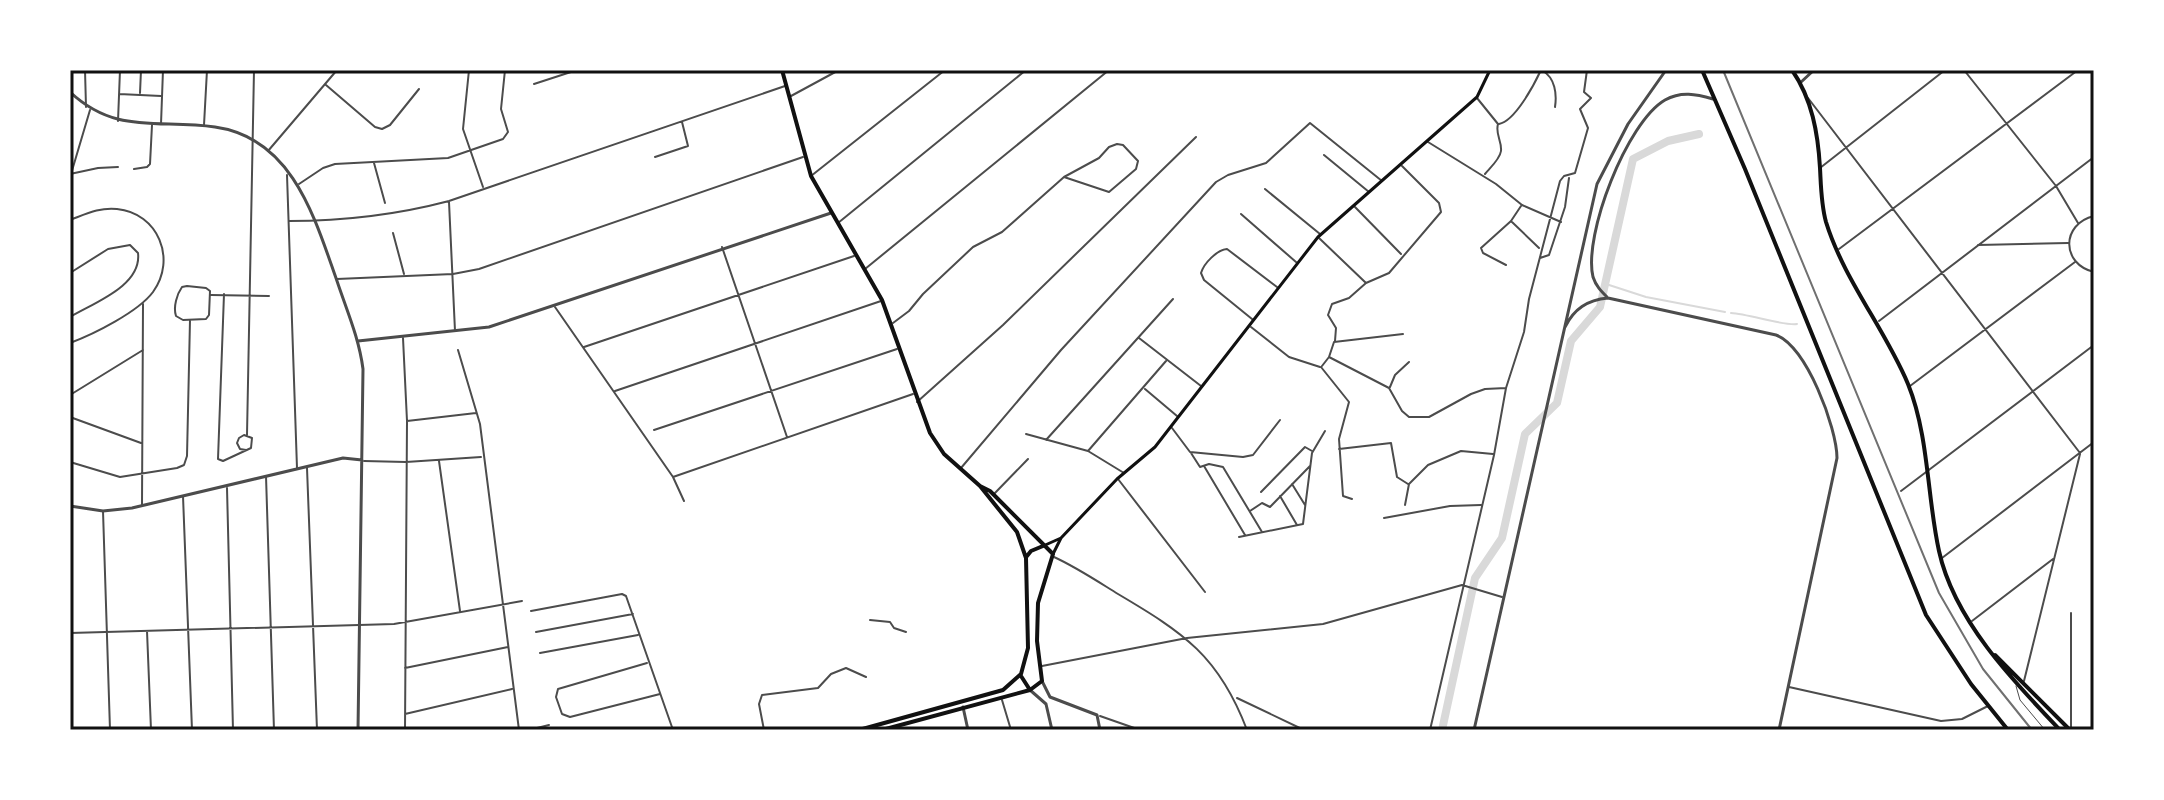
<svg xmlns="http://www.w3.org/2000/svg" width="2164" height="800" font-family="Figtree,sans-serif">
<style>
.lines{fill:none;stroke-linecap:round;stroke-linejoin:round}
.stream{stroke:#d9d9d9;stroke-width:2}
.river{stroke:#d9d9d9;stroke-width:8}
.service{stroke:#4c4c4c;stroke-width:1}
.minor{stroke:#4c4c4c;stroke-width:2}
.tertiary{stroke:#4c4c4c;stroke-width:3}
.secondary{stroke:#111;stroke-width:3}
.primary{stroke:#111;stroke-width:4}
.rail{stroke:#707070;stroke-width:2}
.neatline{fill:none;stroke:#111;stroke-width:3}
</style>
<rect width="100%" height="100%" fill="#fff"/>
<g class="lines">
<path class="stream" d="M1606 284 1646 297 1725 312
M1731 313C1749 314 1783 326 1797 324"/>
<path class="river" d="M1442 730 1475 578 1502 538 1525 434 1557 403 1571 341 1600 307 1633 159 1668 141 1699 134"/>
<path class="service" d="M2016 686 2020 700 2045 730"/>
<path class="minor" d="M85 70 86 107
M469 70 463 129 483 187
M1964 70 2056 186 2078 223
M1543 71C1555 78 1557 94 1555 107
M534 84 577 70
M326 85 375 127 382 129 390 125 419 89
M140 93 141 70
M119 94 161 96
M791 96 839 70
M1477 98 1498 124C1495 134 1502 141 1501 151 1500 159 1490 168 1485 174
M1808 98 2080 453
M118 121 120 70
M161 124 163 70
M1499 124C1515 121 1534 85 1541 70
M204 125 207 70
M1428 142 1496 184 1522 205 1561 222
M268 151 337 70
M1324 155 1369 192
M655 157 688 146 682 122
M374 163 385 203
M1820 168 1945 70
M134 169 147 167 150 164 152 125
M70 174 98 168 118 167
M71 174 90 110
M287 175 297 468
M811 176 945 70
M299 184 323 168 335 164 448 158 503 139 508 132 501 109 505 70
M1265 189 1320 234
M449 202 455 331
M1355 207 1401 254
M1241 214 1296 262
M2094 216C2061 224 2061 264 2094 272
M70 220C86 214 100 207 117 209 158 213 177 259 153 292 138 312 94 334 70 343
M289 221C344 221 396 215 449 201L785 86
M1512 222 1539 248
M838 223 1026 70
M393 233 404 274
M1319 238 1366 283 1389 273 1441 212 1439 203 1402 166
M1978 245 2068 243
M722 247 787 437
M1839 249 2078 70
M1540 258 1549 255 1565 207 1569 178
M1506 265 1483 253 1481 248 1511 221 1521 206
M865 269 1109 70
M70 273 108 249 130 245 138 253C142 286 93 303 70 317
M337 279 453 274 479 269 803 157
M187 286 206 288 210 291 209 315 206 319 183 320 176 316C173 307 177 294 182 287Z
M224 294 218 459 223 461 251 448 252 438 244 435 239 438 237 443 240 449 246 450
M211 295 269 296
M555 307 673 477 684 501
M1252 319 1204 280 1201 273C1204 263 1217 250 1227 249L1277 287
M1879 321 2094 157
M893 323 909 311 923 294 973 247 1002 232 1064 177 1099 158 1109 147 1117 144 1123 145 1138 161 1136 169 1109 192 1064 177
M1251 327 1289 357 1320 367
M403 338 407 421 405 730
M1139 338 1201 386
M1335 341 1336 328 1328 315 1332 304 1349 298 1366 283
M584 347 854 256
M458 350 480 424 519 730
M1329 357 1389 388 1402 411 1409 417H1429L1471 394 1485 389 1506 388
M1322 366 1329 357 1334 342 1403 334
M1321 367 1349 402 1339 439 1343 496 1352 499
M1910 386 2075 262
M1390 387 1395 375 1409 362
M1145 389 1177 416
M615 391 881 301
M70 395 143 350
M917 402 1003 325 1196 137
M2093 403 2094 405
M70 417 141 443
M407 421 476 413
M1172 428 1190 452 1243 457 1253 455 1280 420
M654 430 897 349
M1026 434 1088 451 1124 473
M247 435 254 70
M1046 440 1173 299
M1339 449 1391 443 1397 477 1408 484
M1088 451 1166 361
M1191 453 1200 467 1209 464 1223 467 1262 532
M364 461 406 462 481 457
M439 461 460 611
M70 462 120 477 177 468 184 465 187 456 190 320
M1204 466 1245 535
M307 468 317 730
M961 468 1061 350 1216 182 1228 175 1266 163 1310 123 1382 181
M266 476 274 730
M673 477 913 394
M1118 479 1205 592
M1292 484 1305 505
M227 488 233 730
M1901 491 2094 345
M1261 492 1305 447 1312 451
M994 494 1028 459
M183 496 192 730
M1280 496 1297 525
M142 505 143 304
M1405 505 1409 484 1428 465 1461 451 1493 454
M103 511 110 730
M1250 511 1262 503 1270 507 1310 466
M1384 518 1450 506 1481 505
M1239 537 1303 524 1312 453 1325 431
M1054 557C1076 567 1097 581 1118 594 1184 633 1219 656 1247 730
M1942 558 2094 442
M531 611 622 594 626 596 673 730
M2071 613V729
M870 620 890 622 894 628 906 632
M1972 621 2053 559
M147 631 151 730
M536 632 633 614
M70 633 394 624 522 601
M540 653 638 635
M647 663 558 689 556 697 562 714 570 717 660 694
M1042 666 1187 638 1323 624 1462 585 1502 597
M405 668 508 647
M2024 681 2080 454
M1789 687 1941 721 1962 719 1988 706
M1237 698 1304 730
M1002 700 1011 730
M405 714 512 689
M1100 716 1140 730
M629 729 630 730
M529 730 549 725
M764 730 759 704 762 695 818 688 831 674 846 668 866 677
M1430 730 1494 455 1506 388 1524 332 1529 299 1560 181 1564 176 1575 173 1588 128 1580 109 1591 98 1584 92 1587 70"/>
<path class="tertiary" d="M1800 83 1814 70
M70 92C116 135 158 119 215 127 293 138 315 219 337 281 347 311 359 338 363 369L358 730
M1607 297C1601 291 1596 286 1593 277 1583 235 1627 122 1665 100 1681 91 1696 94 1713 99
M1565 327C1574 309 1587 300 1608 298L1776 335C1806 345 1837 428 1837 458L1779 730
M358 341 489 327 831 213
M70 506 103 511 132 508 343 458 362 460
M1042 681 1050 697 1097 715 1100 730
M1030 690 1046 704 1052 730
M963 707 968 730
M1474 730 1597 184 1628 124 1666 70"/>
<path class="secondary" d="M1043 546 1061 538 1117 479 1155 447 1318 237 1477 97 1490 70
M1053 554 1061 538"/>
<path class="primary" d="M782 70 811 176 882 300 930 433 944 454 980 486 990 491 1053 554 1038 603 1037 641 1042 681 1030 690 882 730
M1702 70 1745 169 1926 615 1971 684 2008 730
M1792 70C1812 99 1818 133 1820 168 1821 186 1821 204 1826 222 1844 280 1885 329 1908 384 1929 436 1927 497 1939 551 1954 620 2013 681 2060 730
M1027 556 1031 551 1043 546
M1995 655 2070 730
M1021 676 1030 690
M859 730 1003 690 1021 674 1028 648 1026 558 1017 532 980 486"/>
<path class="rail" d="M1723 70 1939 593 1983 669 2032 730"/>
</g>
<rect width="2164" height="800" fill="none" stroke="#ffffff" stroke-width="144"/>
<rect x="72" y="72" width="2020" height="656" class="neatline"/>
</svg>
